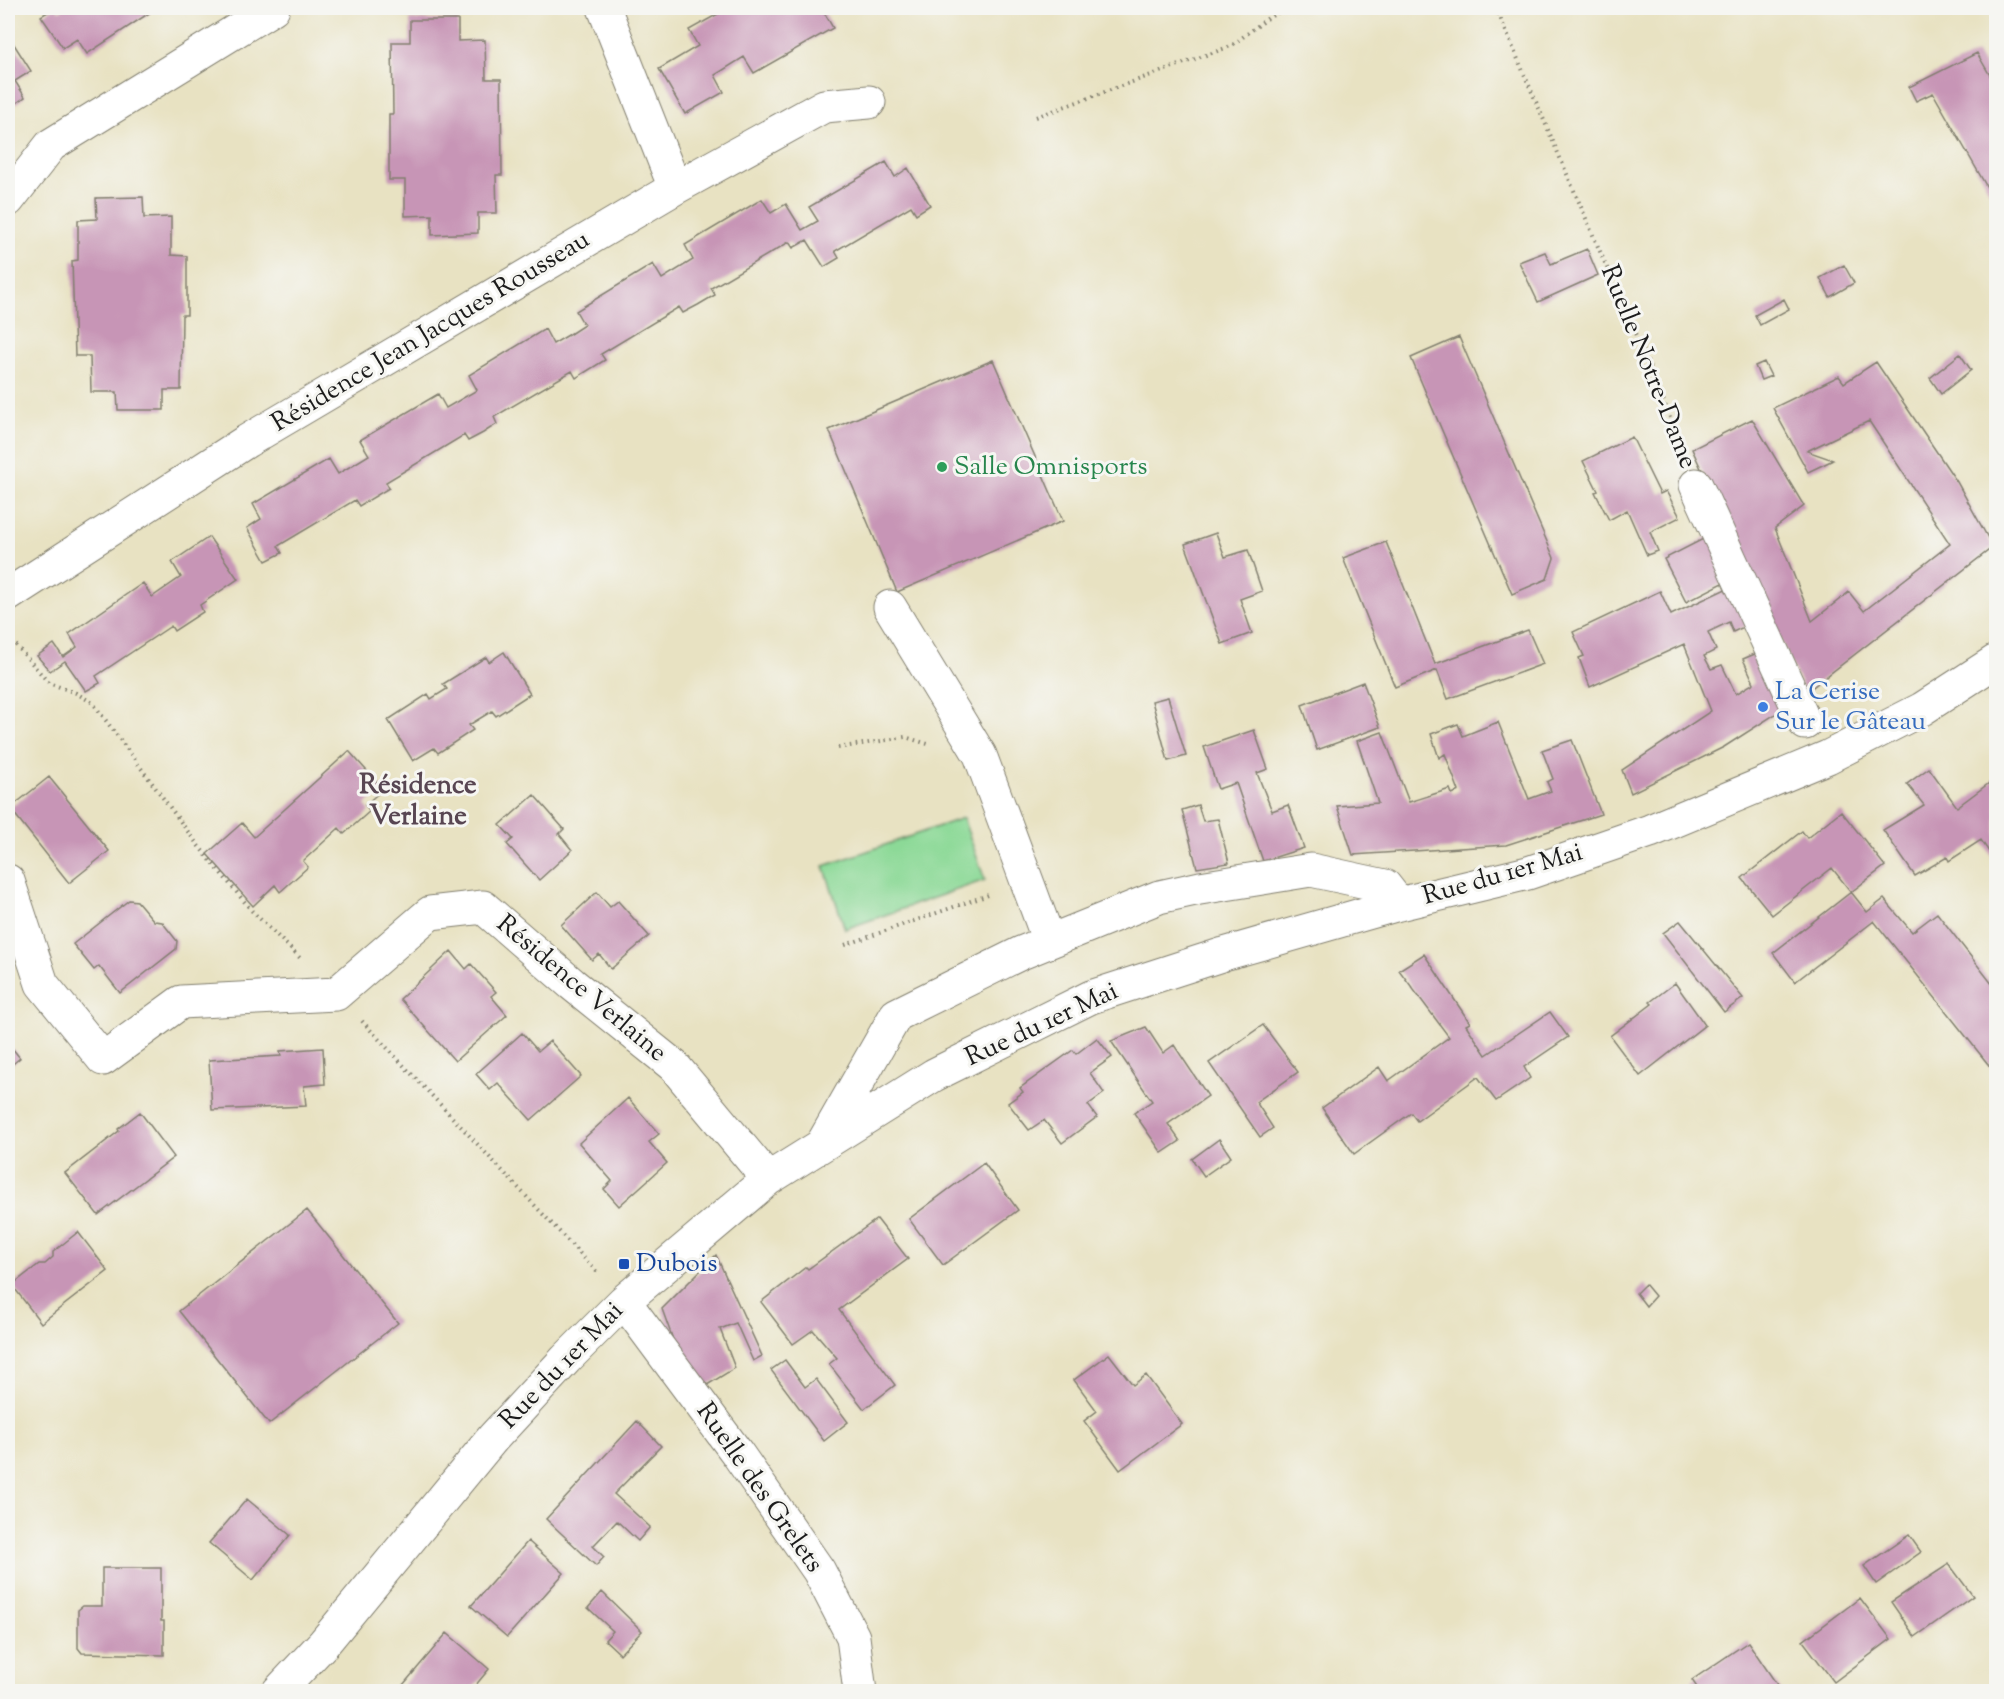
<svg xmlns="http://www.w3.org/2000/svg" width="2004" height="1699" font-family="'Sorts Mill Goudy',serif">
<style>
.green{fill:#8cd997;stroke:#547a5a;stroke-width:1.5}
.building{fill:#c795b6}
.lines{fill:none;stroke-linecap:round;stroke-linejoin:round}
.minor-casing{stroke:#827f6f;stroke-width:35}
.path{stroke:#827f6f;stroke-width:4;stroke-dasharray:1.5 4.5;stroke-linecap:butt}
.minor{stroke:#fff;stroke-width:33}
.leisure-dot{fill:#2e9e5b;stroke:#f6f6f2;stroke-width:2}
.shop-dot{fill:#3f7fe0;stroke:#f6f6f2;stroke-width:2}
.transit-dot{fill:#1a4fb4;stroke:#f6f6f2;stroke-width:2}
.labels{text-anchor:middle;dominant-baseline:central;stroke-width:6;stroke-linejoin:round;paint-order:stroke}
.street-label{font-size:26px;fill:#1c1c1c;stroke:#f6f6f2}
.leisure-label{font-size:26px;fill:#27864d;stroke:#f6f6f2;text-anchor:start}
.shop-label{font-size:26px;fill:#366cbe;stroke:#f6f6f2;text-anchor:start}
.transit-label{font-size:26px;fill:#164399;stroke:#f6f6f2;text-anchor:start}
.neighbourhood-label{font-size:27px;font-weight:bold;fill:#584652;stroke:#f6f6f2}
</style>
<rect width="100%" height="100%" fill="#f6f6f2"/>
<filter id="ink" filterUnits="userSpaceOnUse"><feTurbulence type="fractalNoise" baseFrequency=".0167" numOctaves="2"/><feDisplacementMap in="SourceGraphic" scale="12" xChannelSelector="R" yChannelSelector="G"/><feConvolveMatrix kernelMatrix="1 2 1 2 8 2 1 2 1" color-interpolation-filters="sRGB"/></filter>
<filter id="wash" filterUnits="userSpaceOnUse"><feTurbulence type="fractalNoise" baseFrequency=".008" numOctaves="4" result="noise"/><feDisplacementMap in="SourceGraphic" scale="24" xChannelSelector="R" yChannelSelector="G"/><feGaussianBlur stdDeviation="1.35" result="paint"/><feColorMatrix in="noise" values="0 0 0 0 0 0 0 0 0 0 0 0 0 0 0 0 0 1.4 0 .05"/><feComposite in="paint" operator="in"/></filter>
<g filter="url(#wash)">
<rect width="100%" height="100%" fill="#e8e2c2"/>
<path class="green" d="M963 818 985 880 845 929 824 866Z"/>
<g id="blocks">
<path class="building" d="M54 8H57L59 11 64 8H157L87 54 77 39 63 48 41 16Z
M722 8H831L824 12 833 28 754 73 744 57 715 75 724 92 685 114 659 69 698 46 689 30 718 14 716 11Z
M410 20H458V41L485 40 486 79H501L502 175H496L497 213H478V233L432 235V215L405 216V180H389V114H393L392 42H410Z
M10 38 31 71 15 81 25 97 8 109V39Z
M1977 53 1996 86V203L1933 93 1916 101 1909 87Z
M886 162 895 177 908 168 930 205 916 214 911 206 835 251 839 258 824 267 807 240 793 248 789 242 711 288 715 295 698 305 683 313 679 307 601 354 605 360 576 378 572 371 494 417 497 424 483 433 468 441 464 435 386 482 389 488 359 506 355 500 278 546 282 553 266 561 247 528 261 519 253 504 329 459 338 474 369 455 360 440 438 394 446 408 477 390 469 375 545 329 553 344 570 334 584 325 576 311 653 264 662 279 693 260 685 245 762 199 771 213 786 204 802 230 818 221 809 207Z
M143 197 144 218 171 217V255L187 256V315H182L181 390H164V410H118L117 392H91L90 356H75L72 261 78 260V220L97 219 96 198Z
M1587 249 1598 275 1538 302 1519 262 1545 252 1551 264Z
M1844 265 1854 283 1830 297 1820 278Z
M1784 299 1789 309 1760 325 1755 315Z
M1459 337 1554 558 1547 579 1512 594 1411 358Z
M1960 354 1971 370 1941 394 1930 378Z
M993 360 1063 521 897 592 829 430Z
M1764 362 1771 376 1761 380 1755 366Z
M1876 362 1957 482 1993 547 1805 693 1692 449 1752 419 1804 506 1775 528 1812 621 1849 592 1864 611 1950 544 1869 421 1807 451 1833 460 1808 472 1773 408 1839 376 1844 383Z
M1632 437 1660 494 1666 491 1680 517 1650 532 1658 551 1647 555 1627 510 1609 520 1595 492 1598 491 1583 461Z
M1216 533 1225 557 1248 550 1262 591 1240 599 1252 633 1222 644 1185 544Z
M1711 535 1731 579 1686 602 1664 559Z
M209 537 238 579 200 605 203 612 174 631 171 626 96 676 100 683 86 691 65 661 50 671 37 656 54 644 63 657 77 647 69 634 143 583 152 597 181 577 172 562Z
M1386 542 1435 664 1528 630 1543 664 1448 699 1437 670 1395 687 1343 558Z
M1734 585 1750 624 1733 632 1729 622 1708 632 1716 650 1704 656 1711 669 1722 665 1736 694 1754 683 1743 659 1762 651 1788 706 1724 747 1631 793 1622 770 1711 711 1684 644 1590 687 1579 658 1584 656 1573 632 1660 591 1671 615Z
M504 652 530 694 496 716 492 711 469 725 473 730 438 753 434 748 413 761 388 720 428 694 431 699 447 689 443 684 486 657 489 662Z
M1363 682 1380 727 1317 750 1302 705Z
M1168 697 1186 756 1168 761 1152 701Z
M1498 722 1529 799 1551 791 1547 782 1553 779 1542 750 1572 740 1601 814 1506 845 1353 855 1337 806 1378 803 1357 741 1382 732 1409 802 1450 789 1452 794 1459 791 1445 754 1439 758 1431 734 1458 724 1463 736Z
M1254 730 1268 769 1257 773 1272 811 1288 805 1304 848 1263 861 1236 783 1218 789 1204 747Z
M349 751 383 789 365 805 370 811 344 834 339 828 303 861 308 867 280 892 275 885 253 906 207 854 242 823 254 837Z
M1929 768 1957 807 1996 778V862L1981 840 1949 861 1947 857 1915 876 1883 830 1924 805 1907 784Z
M49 777 109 851 69 883 10 808Z
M534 795 564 829 559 834 572 850 539 880 507 844 513 839 500 825Z
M1198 805 1203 821 1218 819 1229 863 1197 868 1182 810Z
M1841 811 1885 866 1851 892 1832 868 1772 915 1742 878 1802 831 1807 838Z
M597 892 610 907 618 901 649 936 611 969 599 954 592 960 561 925Z
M1851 892 1867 912 1884 899 1912 932 1937 913 1996 989V1074L1874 921 1795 982 1773 953Z
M129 900 137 901 154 921 162 922 177 941 176 949 120 993 99 966 94 970 73 944Z
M1680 921 1743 998 1724 1012 1663 933Z
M451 951 466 969 471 964 496 992 491 996 507 1015 455 1061 400 999Z
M1424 954 1470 1023 1466 1025 1486 1055 1550 1012 1568 1037 1524 1067 1530 1078 1496 1101 1478 1077 1417 1121 1411 1113 1354 1154 1322 1108 1379 1067 1388 1081 1449 1037 1399 970Z
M1675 983 1705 1025 1640 1076 1610 1036 1652 1004 1650 1002Z
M1263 1025 1298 1072 1256 1102 1273 1128 1260 1137 1209 1063Z
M1146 1027 1163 1053 1174 1045 1208 1096 1168 1124 1180 1141 1162 1153 1134 1113 1152 1101 1111 1041Z
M522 1033 538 1051 550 1041 581 1076 531 1120 498 1083 490 1090 476 1074Z
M1097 1038 1112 1057 1090 1073 1104 1093 1088 1105 1097 1117 1062 1143 1044 1120 1029 1130 1008 1103 1023 1092 1020 1088 1073 1050 1076 1054Z
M8 1043 20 1058 8 1068Z
M323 1048 325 1084 304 1086 306 1106 212 1110 209 1060 281 1056 280 1051Z
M628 1098 659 1134 649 1142 667 1163 619 1206 604 1189 612 1181 579 1143Z
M140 1112 174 1157 98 1215 65 1173 119 1131 118 1129Z
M1219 1139 1231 1157 1204 1176 1192 1159Z
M984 1163 1018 1210 943 1265 909 1219Z
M307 1210 398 1323 269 1424 179 1311Z
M877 1219 908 1259 839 1310 895 1385 864 1409 829 1364 837 1358 813 1330 793 1344 761 1302 806 1267 808 1269Z
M78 1232 108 1271 41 1323 12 1285 39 1264H45L53 1257V1252Z
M716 1255 762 1356 753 1361 736 1323 720 1329 735 1368 699 1390 680 1359 662 1309Z
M1645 1284 1655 1296 1646 1306 1636 1293Z
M1109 1354 1133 1385 1146 1375 1182 1424 1120 1470 1084 1421 1097 1411 1074 1380Z
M785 1360 805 1387 816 1379 848 1422 824 1441 771 1370Z
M637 1421 661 1446 614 1494 650 1527 638 1541 617 1521 593 1546 604 1557 596 1566 546 1519Z
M247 1499 290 1535 253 1580 209 1543Z
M1909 1535 1921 1552 1876 1584 1864 1566Z
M528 1541 564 1573 507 1637 471 1606Z
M1949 1564 1973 1596 1915 1637 1891 1602Z
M102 1568H161V1621H164V1655L82 1653 78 1648V1610L83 1606H102Z
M602 1592 642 1631 620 1654 605 1640 613 1631 588 1608Z
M1860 1598 1891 1639 1834 1682 1803 1641Z
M447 1633 489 1669 470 1692H397Z
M1748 1642 1782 1692H1700L1692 1680Z"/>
</g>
</g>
<g filter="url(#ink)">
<use href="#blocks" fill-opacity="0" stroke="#827f6f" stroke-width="1.5"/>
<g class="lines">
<defs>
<path id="minor" d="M604 8 675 188
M8 200 51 145 273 8
M1696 485 1805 723
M8 595 247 441 675 188 824 106 869 102
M890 607 980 755 1049 941
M8 881 42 984 103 1059 181 1002 336 994 430 913 483 907 572 984 674 1066 768 1179
M823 1143 896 1015 1021 953 1159 897 1200 888 1311 870 1385 886 1399 904
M624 1301 737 1453 819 1571 853 1637 860 1692
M278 1692 324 1643 493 1438 566 1359 624 1301 768 1179 934 1075 1091 997 1224 954 1399 904 1528 873 1650 831 1828 757 1922 709 1996 661"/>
</defs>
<use href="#minor" class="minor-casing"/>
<path class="path" d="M1496 8 1661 394 1683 452
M1036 117 1231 46 1268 18 1286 8
M8 636 49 683 76 693 93 703 197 844 252 911 300 958
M838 748 905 737 931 745
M845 945 991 894
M362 1021 599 1274"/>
<use href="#minor" class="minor"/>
</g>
</g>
<circle class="leisure-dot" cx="942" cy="467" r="6"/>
<circle class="shop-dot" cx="1763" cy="707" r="6"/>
<rect class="transit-dot" x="618" y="1258" width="12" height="12" rx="3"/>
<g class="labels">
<g class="street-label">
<text transform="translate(431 332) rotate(-31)">Résidence Jean Jacques Rousseau</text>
<text transform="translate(1648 367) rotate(68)">Ruelle Notre-Dame</text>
<text transform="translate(1503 875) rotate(-16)">Rue du 1er Mai</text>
<text transform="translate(581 989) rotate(40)">Résidence Verlaine</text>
<text transform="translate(1042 1025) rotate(-25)">Rue du 1er Mai</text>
<text transform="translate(562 1366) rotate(-46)">Rue du 1er Mai</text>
<text transform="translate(759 1488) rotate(55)">Ruelle des Grelets</text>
</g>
<g class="leisure-label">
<text x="954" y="467">Salle Omnisports</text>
</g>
<g class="shop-label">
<text x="1775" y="692">La Cerise<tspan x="1775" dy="30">Sur le Gâteau</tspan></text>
</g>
<g class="transit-label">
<text x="636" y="1264">Dubois</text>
</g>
<g class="neighbourhood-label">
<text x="418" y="786">Résidence<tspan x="418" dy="31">Verlaine</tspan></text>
</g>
</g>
<rect width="2004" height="1699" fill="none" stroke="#f6f6f2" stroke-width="30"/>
</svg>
